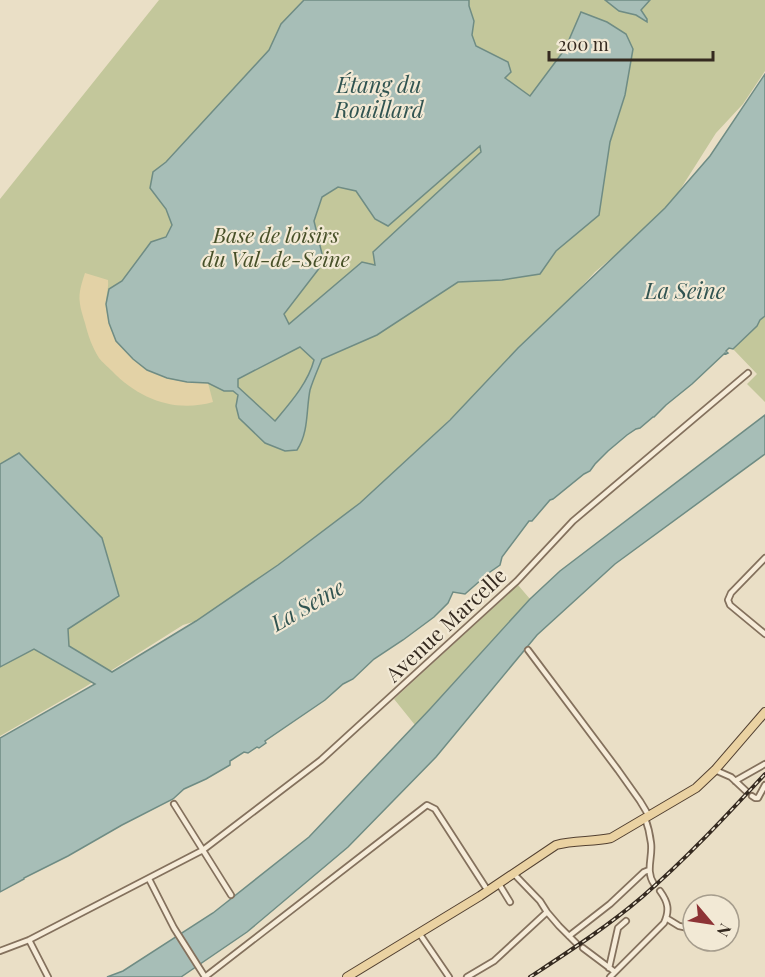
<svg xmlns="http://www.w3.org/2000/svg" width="765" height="977" font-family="'Playfair Display',serif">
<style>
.green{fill:#c3c79b}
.sand{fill:#e3d2a6}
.water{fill:#a7beb7;stroke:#6f8c84;stroke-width:1.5;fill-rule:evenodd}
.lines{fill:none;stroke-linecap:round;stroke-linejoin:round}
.minor-casing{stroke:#84715d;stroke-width:8}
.primary-casing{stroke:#524031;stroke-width:10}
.minor{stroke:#f6ecd9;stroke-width:4.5}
.primary{stroke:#ead2a2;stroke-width:8}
.rail-casing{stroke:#352a20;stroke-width:4}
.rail{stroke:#f2e9d5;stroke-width:1.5;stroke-dasharray:4.5;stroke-linecap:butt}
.labels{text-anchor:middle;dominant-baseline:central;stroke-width:4.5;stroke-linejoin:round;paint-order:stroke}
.park-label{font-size:21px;font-style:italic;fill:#475028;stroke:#f2e9d5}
.street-label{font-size:21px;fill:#352a20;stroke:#f2e9d5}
.water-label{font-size:22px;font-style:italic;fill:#315451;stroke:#f2e9d5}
</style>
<rect width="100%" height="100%" fill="#eadfc6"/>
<path class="green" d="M159 0H765V71L743 104 716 133 666 212 595 272 530 342 427 441 333 529 196 621 183 625 85 687 0 736V199Z
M765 316V402L747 384 757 374 733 349 757 326 760 320Z
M518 585 530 599 415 725 394 699Z"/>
<path class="sand" d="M85 273 108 280C109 289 105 298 106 307 110 339 123 353 150 368 155 371 161 375 166 378 179 382 195 382 208 383L213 402C175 413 139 399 112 371 108 367 102 362 99 358 92 347 88 335 85 323 82 313 78 302 80 291 81 285 83 279 85 273Z"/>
<path class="water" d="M304 0H469V6L474 21 472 35 476 46 508 62 511 72 505 78 530 96 565 49 581 12 607 22 626 34 633 49 625 95 610 142 599 215 556 251 540 274 502 280 458 282 377 335 322 359C318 369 313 380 310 390 306 410 309 432 297 450L285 451 265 443 239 418 236 406 238 395 233 391H224L208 383 187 382 167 378 147 370 133 359 116 341 109 323 106 304 109 289 122 281 151 242 166 237 172 225 166 209 150 188 153 172 166 162 269 50 281 24ZM480 146 481 152 373 252 375 265 362 262 289 324 284 314 324 262 314 221 322 197 338 187 356 191 375 219 388 226ZM300 347 314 360C308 383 290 403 275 421L238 387V379Z
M605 0H650L641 10 647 19V22L636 15 619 11Z
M765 74V316L760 320 757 326 733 349 729 348 726 351 728 353 726 354 725 353 692 384 666 405 654 417H653L640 428 636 429 627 435 608 451 595 464 590 471 584 474 553 499 550 500 532 521H529L502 557 500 565 490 572 465 594 453 592 448 603 434 617 403 640 374 659 353 679 343 684 325 700 265 741 266 743 259 748 257 747 248 753 244 752 230 761V765L206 779 184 789 173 799 122 825 68 856 24 878V879L0 892V738L95 684 34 649 0 667V464L19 453 102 538 119 596 68 629 69 646 112 672 196 621 278 565 360 503 450 420 518 348 665 208 710 156Z
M765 415V454L615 564 537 635 436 757 348 847 247 932 181 977H107L123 971 213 913 309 837 430 709 530 599 560 571Z"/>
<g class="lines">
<defs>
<path id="minor" d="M765 558 731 593 728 600 730 605 765 634
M528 650 618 770 640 801 649 816
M715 770 731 777 746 791
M735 781 765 764
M752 796 755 798H758L765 785
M174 804 231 895
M645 818C648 826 650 835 651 843 653 857 645 871 654 884
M514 874 540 901 547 912 559 926 576 943
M149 879 174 928 205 977
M499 884 510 902
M666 918 679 926 693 929
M419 933 449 977
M569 936 610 904 644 872 649 870
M29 940 48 977
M583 948 615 972
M0 951 29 940 203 850 321 760 517 581 573 521 748 373
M609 968 618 928 626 921
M205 977 427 805 435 809 488 891
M467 977 494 961 547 912
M610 977 664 923C670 910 668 902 660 891"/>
<path id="primary" d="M347 977 480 896 556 845C574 840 592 842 611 838L696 788 715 770 765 712"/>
</defs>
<use href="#minor" class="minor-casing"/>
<use href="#primary" class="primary-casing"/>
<use href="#minor" class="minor"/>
<use href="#primary" class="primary"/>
<defs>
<path id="rail" d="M530 977C568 952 607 927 642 897 686 859 725 817 765 774"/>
</defs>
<use href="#rail" class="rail-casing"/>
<use href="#rail" class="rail"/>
</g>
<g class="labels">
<g class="park-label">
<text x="276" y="234">Base de loisirs<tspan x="276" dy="24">du Val-de-Seine</tspan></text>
</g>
<g class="street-label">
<text transform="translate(445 624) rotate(-43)">Avenue Marcelle</text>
</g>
<g class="water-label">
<text x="379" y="84">Étang du<tspan x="379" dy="25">Rouillard</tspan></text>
<text x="685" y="290">La Seine</text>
<text transform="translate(307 604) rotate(-30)">La Seine</text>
</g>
</g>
<g transform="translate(711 923) rotate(119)"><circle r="28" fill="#f2e9d5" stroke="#a69d8d" stroke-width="1.5"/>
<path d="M0-4.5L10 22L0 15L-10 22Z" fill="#8d3335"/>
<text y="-9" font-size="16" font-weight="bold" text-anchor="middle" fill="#352a20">N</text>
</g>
<path d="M549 51v9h164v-9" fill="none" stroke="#352a20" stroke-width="3"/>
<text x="558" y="51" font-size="18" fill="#352a20" stroke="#f2e9d5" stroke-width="4.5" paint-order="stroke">200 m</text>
</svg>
